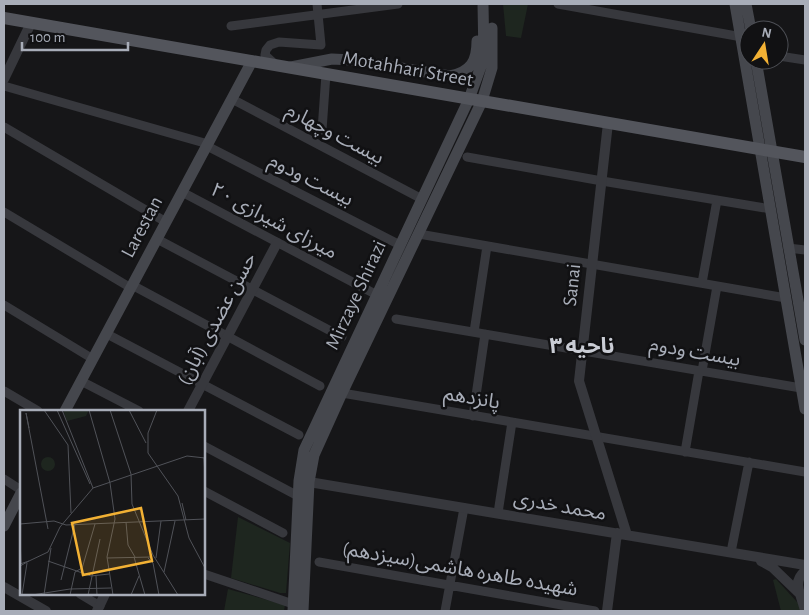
<svg xmlns="http://www.w3.org/2000/svg" width="809" height="615" font-family="'Alegreya Sans','Noto Sans Arabic',sans-serif">
<style>
.green{fill:#1e261f}
.lines{fill:none;stroke-linecap:round;stroke-linejoin:round}
.minor{stroke:#37383d;stroke-width:9}
.tertiary{stroke:#37383d;stroke-width:10}
.secondary{stroke:#45474d;stroke-width:11}
.primary{stroke:#53555c;stroke-width:12}
.labels{text-anchor:middle;dominant-baseline:central;stroke-width:5;stroke-linejoin:round;paint-order:stroke}
.street-label{font-size:20px;fill:#a8adb8;stroke:#111113}
.quarter-label{font-size:22px;font-weight:bold;fill:#c9ccd4;stroke:#111113}
.inset-road{fill:none;stroke:#505258;stroke-width:1}
.view{fill:#f2b134;fill-opacity:0.15;stroke:#f2b134;stroke-width:2.5}
.inset-edge{fill:none;stroke:#a8adb8;stroke-width:2.5}
</style>
<rect width="100%" height="100%" fill="#161618"/>
<path class="green" d="M503 4H528L521 38 506 36Z
M238 517 290 543 286 593H280L231 578Z
M776 579 798 603 801 611H781L773 580Z
M228 589 285 605 284 611H224Z"/>
<g class="lines">
<path class="minor" d="M558 4 742 37
M231 26 398 4
M779 56 805 60
M276 65 265 55 266 50 270 45 279 42 321 45 317 4
M4 86 208 144
M232 99 422 199
M4 127 166 222
M322 130 326 74
M207 146 400 245
M467 157 602 181 771 209
M182 192 377 295
M4 212 131 288
M419 234 786 298
M157 239 342 337
M788 248 805 250
M702 283 717 200
M132 285 320 386
M4 305 93 359
M396 319 801 388
M474 332 487 246
M107 334 299 435
M702 371 717 286
M81 381 139 411
M4 391 38 411
M342 393 805 472
M473 416 485 334
M204 446 298 496
M685 452 699 371
M4 479 21 490
M204 491 283 533
M498 513 512 422
M731 552 749 462
M319 562 595 611
M204 574 293 604
M80 594 100 606
M445 611 464 508"/>
<path class="tertiary" d="M4 79 31 23
M608 123 579 381 627 535
M188 411 277 243
M309 482 805 565
M761 561 772 567 800 594 805 610
M4 587 46 611
M801 595C796 586 797 578 805 571
M97 611 105 594
M607 611 617 533"/>
<path class="secondary" d="M735 4 805 409
M746 4 751 30
M756 60 805 340
M291 67 332 59 352 60 450 76C471 72 477 61 477 41
M65 411 252 61
M4 526 21 493
M293 611 299 481 304 450 469 99 484 58 483 4
M303 611 309 482 314 455 342 393 482 101 492 68V28"/>
<path class="primary" d="M4 18 805 157"/>
</g>
<g class="labels">
<g class="street-label">
<text transform="translate(408 69) rotate(10)">Motahhari Street</text>
<text transform="translate(335 134) rotate(28)">بیست وچهارم</text>
<text transform="translate(311 180) rotate(27)">بیست ودوم</text>
<text transform="translate(274 221) rotate(28)">میرزای شیرازی ۲۰</text>
<text transform="translate(142 227) rotate(-62)">Larestan</text>
<text transform="translate(572 285) rotate(-84)">Sanai</text>
<text transform="translate(356 295) rotate(-65)">Mirzaye Shirazi</text>
<text transform="translate(217 319) rotate(-62)">حسن عضدی (آبان)</text>
<text transform="translate(695 352) rotate(10)">بیست ودوم</text>
<text transform="translate(472 398) rotate(10)">پانزدهم</text>
<text transform="translate(560 506) rotate(10)">محمد خدری</text>
<text transform="translate(460 569) rotate(10)">شهیده طاهره هاشمی(سیزدهم)</text>
</g>
<g class="quarter-label">
<text x="582" y="346">ناحیه ۳</text>
</g>
</g>
<g transform="translate(20 410)">
<rect width="185" height="185" fill="#161618"/>
<path d="M43 0H68V2L66 6 47 11ZM21 54a7 7 0 1 1 14 0a7 7 0 1 1-14 0Z" fill="#1e261f"/>
<path class="inset-road" d="M24 0 48 35 51 103M37 0 70 74M42 0 73 78M69 0 90 73 95 109 87 147 93 185M90 0 111 64 112 94 133 145 158 185M109 0 126 33M137 0 128 23V43L158 86 169 128 185 158M9 18 6 3 28 119M184 48 185 67M73 78 167 46 185 48M162 93 166 110M106 112 108 135 115 147M0 114 34 111 46 115 185 109M0 126 1 153M114 147 125 185M87 148 132 147M128 148 133 153 139 185M136 148 141 111M9 151 28 142 40 117 73 78M28 151 71 166 89 164M0 154 9 151 0 156M61 162 75 114M144 162 155 111M76 166 77 185M41 170 55 114M50 179 91 178M2 185 7 153M12 185 50 179M24 185 31 138M50 185 55 162 62 158M68 185 80 129M111 185 119 166"/>
<path class="view" d="M121 98 132 151 63 165 52 113Z"/>
<rect width="185" height="185" class="inset-edge"/>
</g>
<rect width="809" height="615" fill="none" stroke="#a8adb8" stroke-width="10"/>
<g transform="translate(764 45) rotate(12)"><circle r="24" fill="#111113" stroke="#4d4f55"/>
<path d="M0-4L9 19L0 12L-9 19Z" fill="#f2b134"/>
<text y="-8" font-size="14" font-weight="bold" text-anchor="middle" fill="#a8adb8">N</text>
</g>
<path d="M22 42v8h106v-8" fill="none" stroke="#a8adb8" stroke-width="2.5"/>
<text x="30" y="42" font-size="15" fill="#a8adb8" stroke="#111113" stroke-width="4" paint-order="stroke">100 m</text>
</svg>
